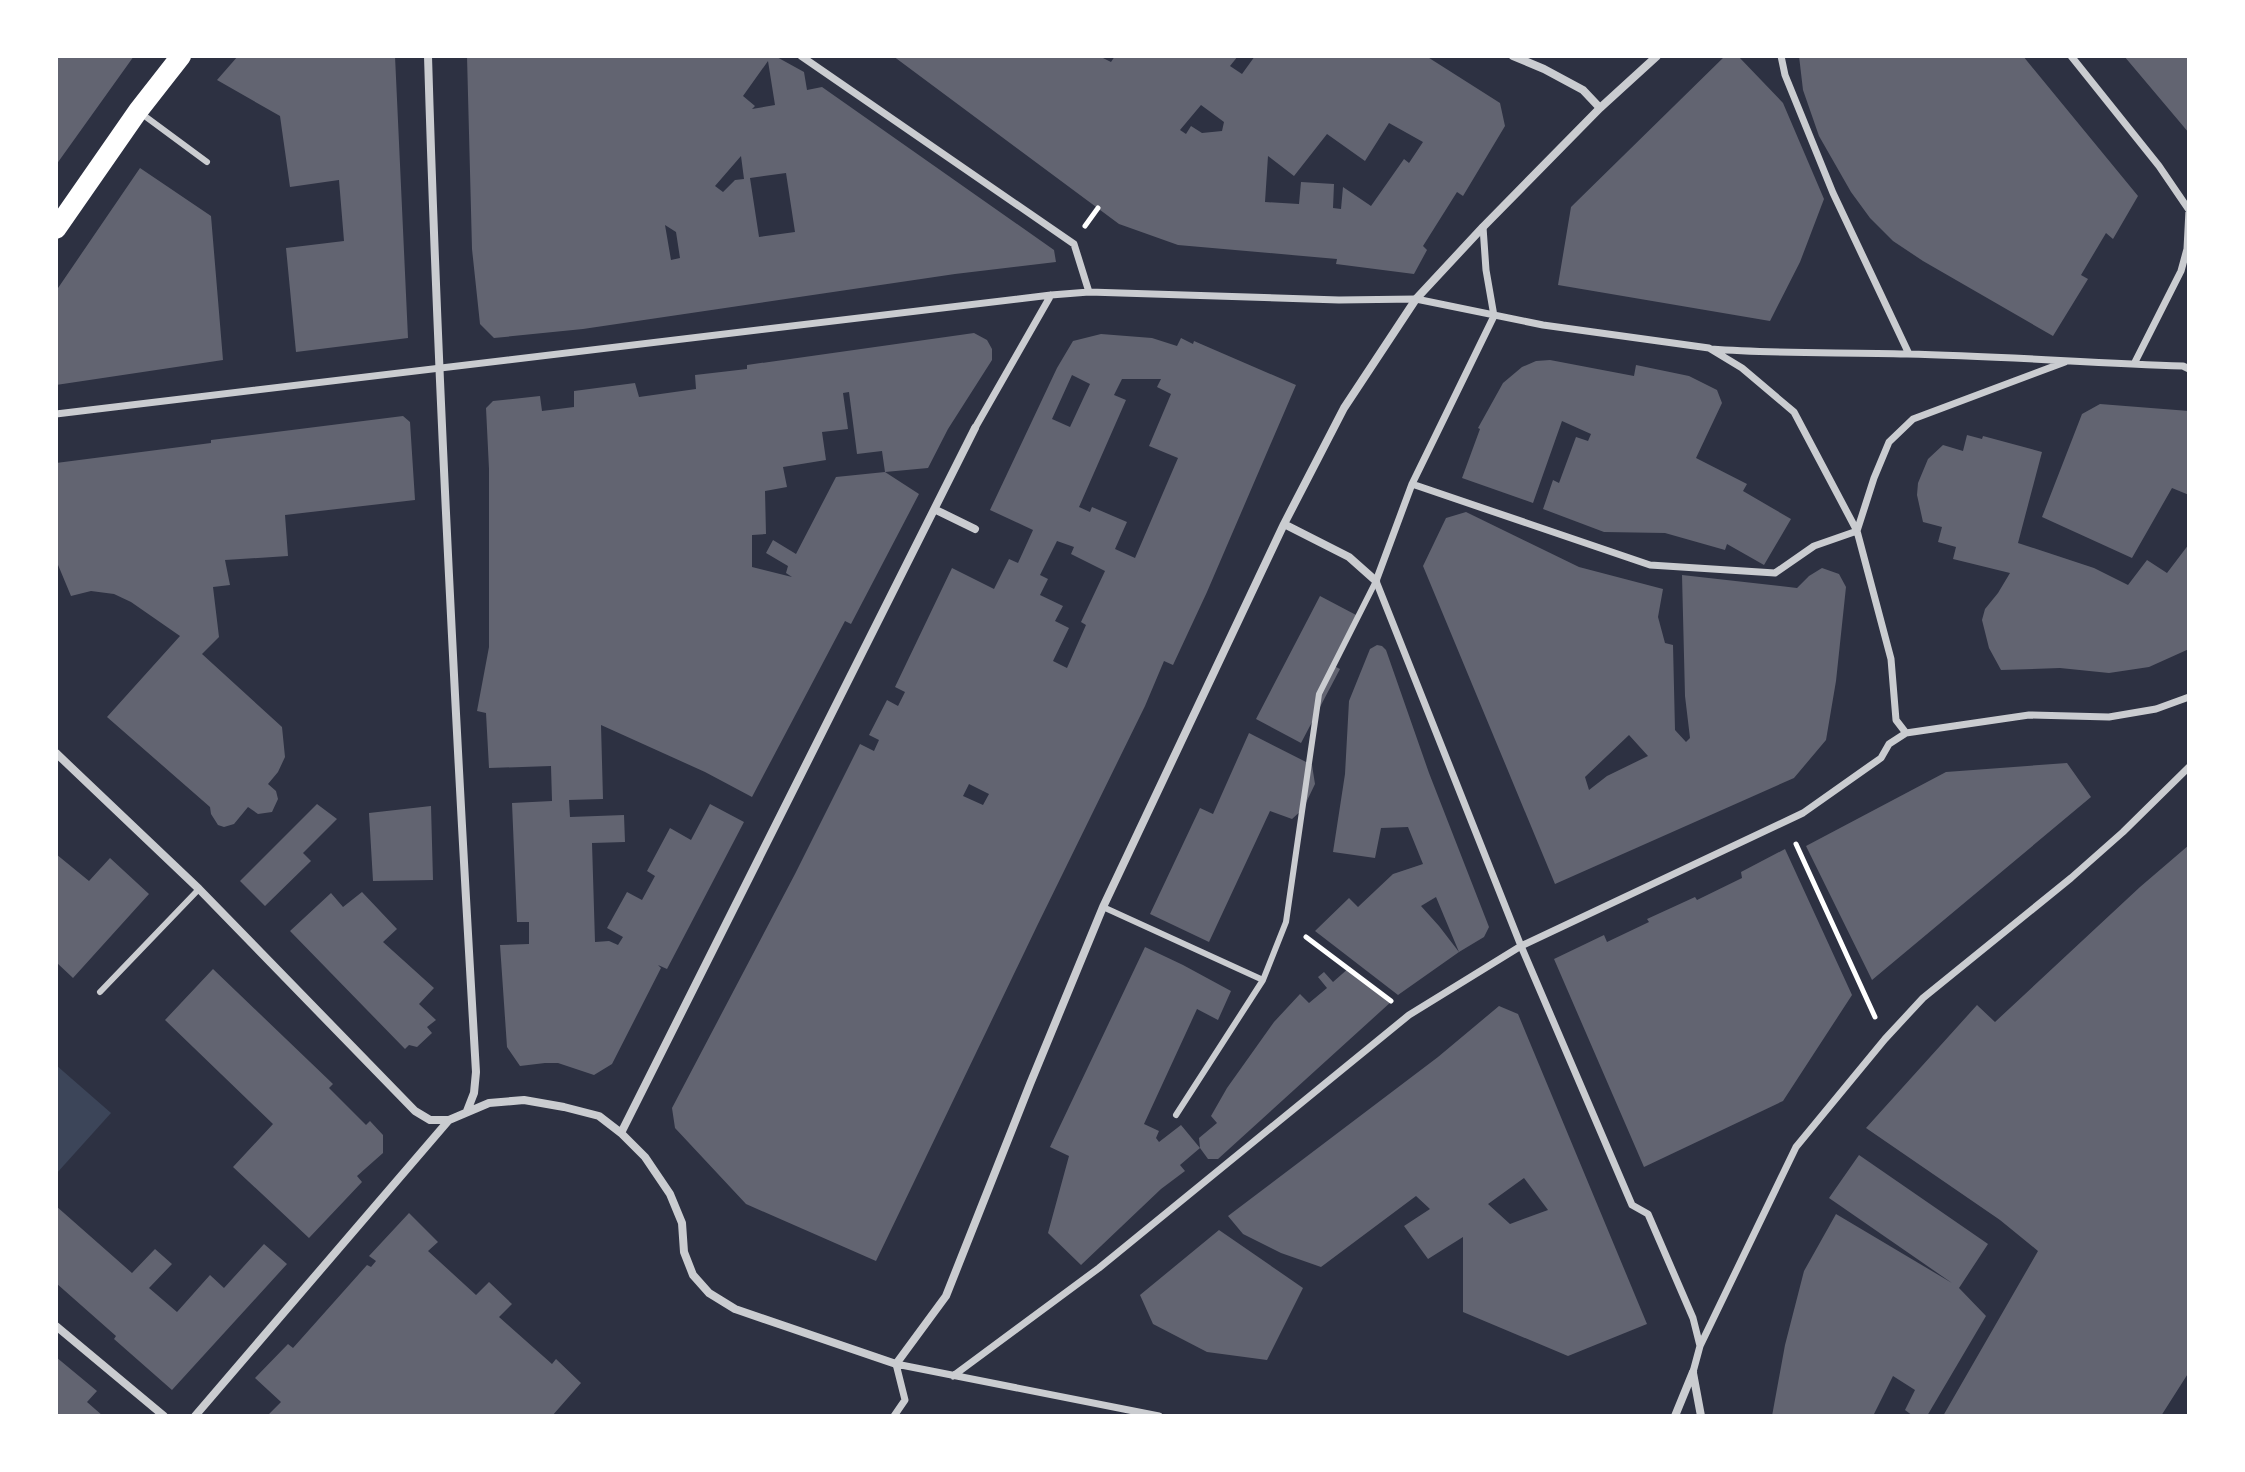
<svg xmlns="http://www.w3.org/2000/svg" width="2245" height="1472" font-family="'Libre Baskerville',serif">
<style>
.green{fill:#3c4559}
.building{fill:#626471;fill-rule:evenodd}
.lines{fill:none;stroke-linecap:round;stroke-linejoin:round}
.path{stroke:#fff;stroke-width:5}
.service{stroke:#caccd0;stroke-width:6}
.pedestrian{stroke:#caccd0;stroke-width:7}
.minor{stroke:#caccd0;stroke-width:8}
.primary{stroke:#fff;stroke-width:20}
</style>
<rect width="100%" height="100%" fill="#2d3142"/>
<path class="green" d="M56 1065 111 1113 56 1174Z"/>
<path class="building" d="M56 56H134L56 165Z
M238 56H395L408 338 296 352 286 248 344 241 339 180 290 187 280 116 217 80Z
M467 56H775L804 72 807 90 822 87 1054 250 1056 262 955 274 583 329 494 338 480 324 472 249ZM768 61 775 105 752 109 755 106 743 96ZM741 156 744 179 735 180 723 192 715 186ZM786 173 795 232 759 237 750 178ZM665 225 676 232 680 258 671 260Z
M893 56H1099L1111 62 1115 56H1238L1230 66 1242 74 1255 56H1426L1500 103 1505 126 1463 196 1457 192 1423 246 1427 250 1414 274 1336 264 1337 259 1178 245 1119 224ZM1201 105 1224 122 1222 131 1202 133 1191 126 1186 134 1180 130ZM1389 123 1423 142 1409 163 1404 159 1371 206 1343 187 1341 209 1333 208 1334 184 1301 182 1299 204 1265 202 1268 156 1294 176 1327 134 1365 161Z
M1725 56H1738L1783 103 1824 199 1800 262 1770 321 1558 285 1571 207Z
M1799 56H2023L2138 196 2113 239 2106 233 2081 275 2088 279 2053 336 1923 261 1893 241 1870 218 1851 192 1819 136 1803 90Z
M2124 56H2189V133Z
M140 168 211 216 223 360 56 385V291Z
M974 333 987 340 992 349V360L948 429 928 468 885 472 882 451 857 454 849 392 843 393 848 429 822 432 826 460 783 467 787 487 765 491 766 534 752 535V567L792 577 786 573 788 566 766 553 773 540 796 554 836 477 885 472 919 494 851 624 845 621 752 797 705 772 601 725 603 799 569 800 570 817 624 815 625 842 592 843 595 942 609 941 618 945 623 937 607 928 627 892 642 900 655 876 647 871 670 828 691 840 710 804 744 822 667 969 658 965 661 968 612 1064 594 1075 558 1063H545L520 1066 507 1047 500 945 529 944V922H517L512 803 552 801 551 766 489 768 486 713 477 711 489 647V469L486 408 493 401 540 396 542 411 574 407V391L635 383 639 397 696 389 695 375 747 369V365Z
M1101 334 1152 338 1177 346 1181 338 1193 344 1194 341 1296 385 1207 592 1173 665 1164 661 1145 706 1037 926 876 1261 746 1204 675 1128 672 1108 795 874 860 744 874 751 879 740 869 735 887 700 898 706 905 692 895 687 952 568 994 589 1009 559 1018 563 1033 530 990 510 1057 368 1073 341ZM1072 375 1090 384 1070 427 1052 419ZM1122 379H1161L1157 387 1171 394 1149 446 1178 458 1135 558 1115 549 1127 522 1092 507 1090 512 1079 507 1126 400 1114 395ZM1057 541 1074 547 1071 554 1105 571 1081 622 1086 625 1067 668 1053 661 1069 628 1055 621 1063 606 1040 595 1048 579 1040 575ZM969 784 989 794 983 805 963 796Z
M1550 360 1634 376 1636 365 1689 376 1717 390 1722 403 1696 458 1747 484 1743 491 1791 519 1764 565 1727 544 1725 550 1665 533 1604 532 1543 509 1553 480 1559 483 1576 437 1588 441 1591 434 1562 421 1533 503 1462 478 1480 429 1478 428 1503 383 1522 367 1536 361Z
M2100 404 2189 411V495L2172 488 2132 558 2042 517 2082 414Z
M403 416 410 422 415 500 285 515 288 556 225 560 230 585 213 587 219 637 202 654 282 727 285 757 278 772 268 784 276 791 278 799 272 812 258 814 248 807 234 824 224 827 218 825 211 814 210 807 107 717 180 636 131 602 114 594 91 591 71 596 56 560V463L211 443V440Z
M1967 435 1982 439 1983 436 2042 452 2018 543 2094 568 2128 585 2147 560 2167 573 2189 544V649L2149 667 2109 673 2060 668 2001 670 1989 648 1982 620 1985 609 1998 593 2010 573 1953 559 1956 547 1938 542 1942 527 1923 522 1917 495 1918 483 1928 459 1943 445 1963 451Z
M1466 512 1579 567 1663 589 1658 617 1665 643 1673 645 1675 730 1686 742 1690 738 1685 696 1682 575 1797 588 1809 576 1822 568 1839 574 1846 587 1836 681 1826 740 1794 778 1555 884 1423 566 1446 518ZM1629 735 1648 756 1607 776 1589 790 1585 777Z
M1320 596 1358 616 1332 665 1340 669 1301 743 1256 719Z
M1377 645 1382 646 1386 650 1429 773 1489 927 1484 937 1459 952 1436 897 1421 906 1439 926 1459 952 1398 995 1315 931 1349 898 1358 907 1393 874 1423 864 1408 827 1381 828 1375 858 1333 852 1345 774 1349 701 1370 649Z
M1249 733 1312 765 1315 784 1303 809 1292 819 1270 811 1209 942 1150 914 1200 808 1213 814Z
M2067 763 2091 797 1872 980 1806 846 1946 772Z
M317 804 337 819 303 853 311 861 265 906 240 881Z
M431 806 433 880 373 881 369 813Z
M2189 845V1372L2161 1416H1943L2038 1251 2000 1220 1866 1128 1977 1005 1995 1022 2140 887Z
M1785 849 1852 995 1783 1101 1644 1167 1554 959 1604 935 1607 942 1649 922 1647 919 1695 897 1697 900 1742 878 1741 872Z
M56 854 89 881 110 858 149 894 73 978 56 962Z
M362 892 397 929 383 942 434 988 419 1004 436 1020 427 1027 432 1033 417 1047 409 1045 405 1049 290 931 331 893 343 907Z
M1145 947 1183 965 1231 991 1218 1020 1197 1009 1144 1124 1159 1131 1156 1138 1159 1142 1181 1125 1200 1148 1180 1165 1185 1171 1161 1189 1081 1265 1048 1233 1069 1156 1050 1147Z
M1350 967 1392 1001 1218 1159H1208L1200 1148 1199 1138 1217 1123 1211 1116 1227 1088 1274 1022 1300 994 1309 1003 1327 988 1318 977 1324 972 1333 982Z
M213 969 333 1084 329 1088 366 1125 370 1121 383 1135V1153L357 1176 362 1182 309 1238 233 1167 273 1124 165 1020Z
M1499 1006 1518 1014 1647 1324 1568 1356 1463 1312V1237L1428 1259 1404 1226 1430 1209 1416 1196 1321 1267 1281 1253 1243 1234 1228 1216 1438 1057ZM1524 1178 1548 1210 1510 1224 1488 1204Z
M1859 1155 1988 1244 1959 1288 1986 1316 1927 1416H1913L1905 1410 1915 1390 1893 1376 1873 1416H1772L1785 1345 1804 1271 1836 1214 1952 1283 1829 1198Z
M56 1206 132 1273 155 1249 172 1264 149 1288 177 1312 210 1275 224 1288 264 1244 287 1264 172 1390 114 1339 116 1336 56 1283Z
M409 1213 438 1242 428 1251 476 1295 489 1282 512 1304 499 1317 552 1364 556 1359 581 1383 552 1416H271L269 1414 281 1402 255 1378 288 1344 293 1348 367 1265 371 1267 376 1261 369 1256Z
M1219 1230 1303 1288 1267 1360 1207 1352 1153 1324 1140 1295Z
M56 1357 97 1391 87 1402 103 1416H56Z"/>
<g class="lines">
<path class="path" d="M1085 226 1098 208
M1796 844 1875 1017
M1306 937 1391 1001"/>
<path class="service" d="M142 114 207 162
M1103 907 1263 980
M100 992 199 889
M1176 1115 1263 980 1286 922 1319 694 1376 581"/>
<path class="pedestrian" d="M801 56 1074 244 1089 292
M1781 56 1785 75 1833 193 1909 354
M2071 56 2159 166 2189 210 2187 249 2181 271 2134 364
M1483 227 1486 270 1494 316 1412 484 1376 581 1521 946 1632 1205 1648 1214 1693 1318 1700 1346
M1711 349C1776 354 1842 352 1907 354 1999 356 2091 363 2183 366L2189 369
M56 414 1051 295 1089 292 1339 300 1416 299 1543 325 1709 348 1742 368 1794 412 1857 531 1891 659 1896 720 1906 733
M975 428 1051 295
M1412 484 1650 565 1775 573 1814 546 1857 531 1874 478 1889 442 1913 419 2065 362
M1693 1372 1700 1346 1796 1147 1885 1039 1923 998 2071 878 2123 832 2189 767
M953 1376 1099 1268 1409 1015 1521 946 1803 813 1881 758 1889 744 1906 733 2029 715 2109 717 2156 709 2189 697
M894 1416 905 1400 896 1364 1159 1416"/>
<path class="minor" d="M428 56C438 395 456 733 476 1072L474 1093 467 1111
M1513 56 1544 69 1583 90 1600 108
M936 510 975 529
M1284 524 1349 557 1376 581
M56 753 199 889 415 1111 430 1120H449L489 1103 524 1100 564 1107 599 1116 621 1133 645 1157 670 1194 682 1223 684 1252 693 1275 709 1293 735 1309 896 1364 946 1296 1030 1084 1103 907 1284 524 1344 408 1416 299 1483 227 1600 108 1657 56
M621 1133 975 428
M56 1326 164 1416
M1693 1373 1701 1416
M195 1416 449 1120
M1675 1416 1693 1372"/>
<path class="primary" d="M56 229 138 111 181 56"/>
</g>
<rect width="2245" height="1472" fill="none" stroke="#ffffff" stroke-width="116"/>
</svg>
